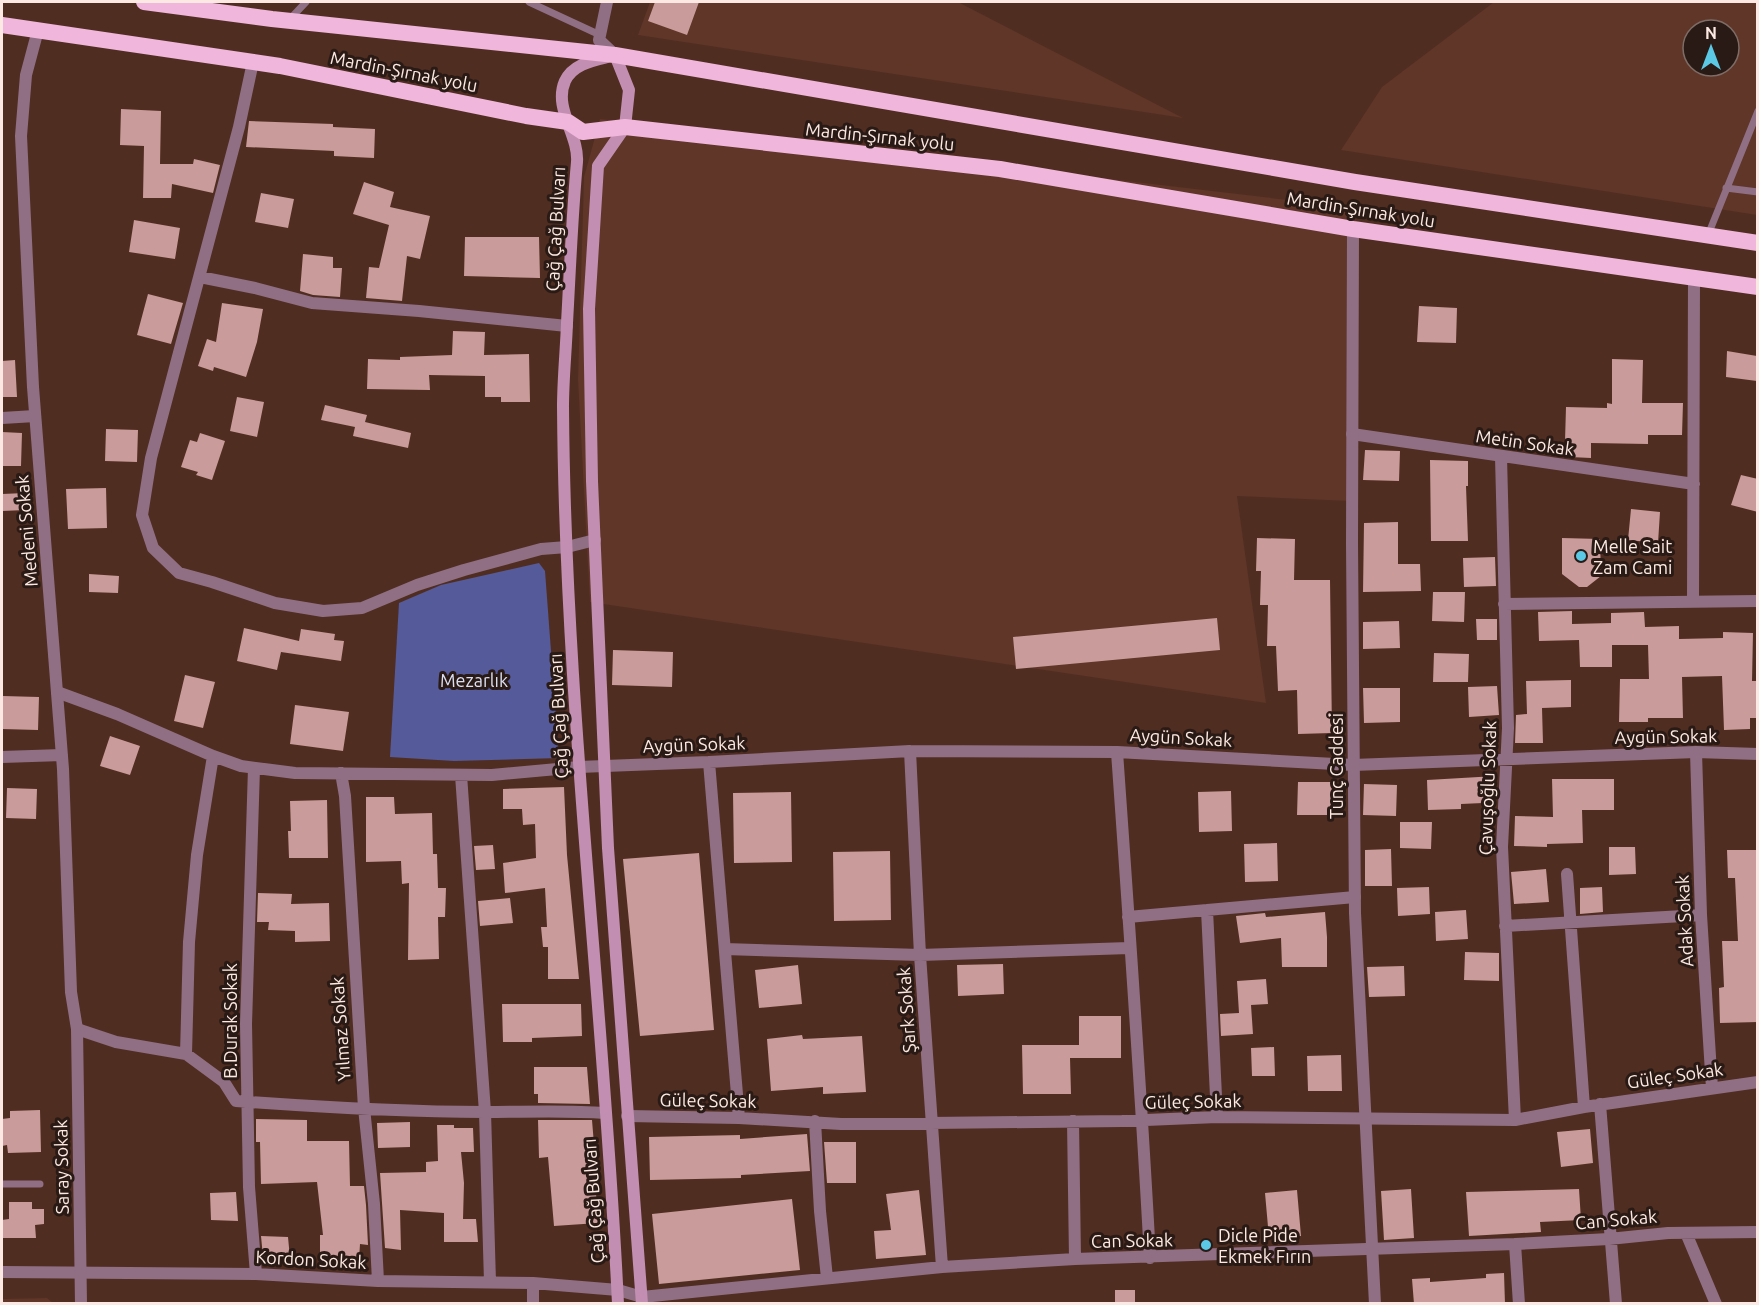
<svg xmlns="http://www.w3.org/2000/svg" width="1759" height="1305" font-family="Ubuntu,sans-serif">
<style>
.built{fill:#5f3628;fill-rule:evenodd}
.green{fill:#555a9a}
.building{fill:#c99b9a}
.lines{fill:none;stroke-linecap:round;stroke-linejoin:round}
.service{stroke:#906f85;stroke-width:7}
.minor{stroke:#906f85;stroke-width:12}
.tertiary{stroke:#906f85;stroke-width:12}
.secondary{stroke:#c28eb1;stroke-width:12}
.trunk{stroke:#f0b6dc;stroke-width:16}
.poi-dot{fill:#5bc8e6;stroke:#2a1a15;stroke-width:2}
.labels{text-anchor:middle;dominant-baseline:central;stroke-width:6;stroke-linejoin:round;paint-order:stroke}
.street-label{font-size:18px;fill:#fce9e3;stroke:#2a1a15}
.poi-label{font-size:18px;fill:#fce9e3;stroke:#2a1a15;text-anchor:start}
.park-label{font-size:18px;fill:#dcdff4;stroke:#2a1a15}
</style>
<rect width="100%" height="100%" fill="#502d21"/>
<path class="built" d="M650 2H958L1183 118 638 35Z
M1494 2H1757V215L1341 150 1382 87ZM1693 30H1729V66H1693Z
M600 119 1356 208 1350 501 1237 496 1266 703 590 602 578 380 584 177Z
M47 1298 53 1303H2V1299Z"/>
<path class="green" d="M539 563 545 571 559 758 454 761 390 757 399 603 441 585Z"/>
<path class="building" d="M655 2H699L687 35 648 21Z
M121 109 161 111 160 164H193L194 159 220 165 213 193 172 184 171 198H143L144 146 120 145Z
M249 121 333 124V127L375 129 374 158 334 156V151L246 147Z
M364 182 394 192 390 207 430 216 420 259 407 256 402 301 366 298 369 267 379 268 389 225 353 214Z
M261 193 294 199 288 228 255 222Z
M134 220 180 228 175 259 129 252Z
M465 237H539L540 278 464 276Z
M303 254 333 257V268H342L340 297 313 295 300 291Z
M148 294 183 303 171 344 137 335Z
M222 303 263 309 257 342 246 377 214 367 213 371 198 366 207 339 216 342Z
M1419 306 1457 308 1456 343 1417 342Z
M453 331 485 332 484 355 529 354 530 402H501V397H485V376L429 375 430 390 367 389 368 359 400 360V357L452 355Z
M1727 351 1757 356V381L1726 377Z
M1612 359 1643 360 1642 403H1683L1682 435H1648V444L1591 443V458L1570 457 1571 441H1565L1566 407 1607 408V403L1612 404Z
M15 360 17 397H2V361Z
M237 397 264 402 257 437 230 431Z
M325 405 367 415 365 422 411 433 408 448 353 436 355 427 321 420Z
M106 429 138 430 137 462 105 461Z
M2 432 22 433 21 466H2Z
M200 433 225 441 212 480 196 475 198 472 181 467 190 440 197 442Z
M1365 450 1400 451 1399 481 1363 480Z
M1430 460 1468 461V486H1466L1468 541H1431Z
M1741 475 1758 479V512L1731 505Z
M106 488 107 528 68 529 66 489Z
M25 493 26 510 2 511V494Z
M1631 509 1660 512 1658 543 1628 540Z
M1398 522V564H1420L1421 591 1363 592 1364 523Z
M1257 538 1295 539 1294 580H1330L1332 733 1298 734 1297 690 1278 691 1276 646H1267L1268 605H1260L1261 571H1256Z
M1562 538 1600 539 1601 576 1587 587H1579L1562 574Z
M1495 557 1496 586 1464 587 1463 558Z
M89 574 119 576 118 593 89 592Z
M1433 592H1465L1464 622 1432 621Z
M1572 611V624L1611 623V613L1644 612 1645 627 1679 626V639L1723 638V632L1753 633 1752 681H1758V718H1750V729L1724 730 1722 676 1682 677 1683 718H1648V722H1619L1620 679H1649L1648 645H1612V667H1580L1579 640 1539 641 1538 612Z
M1217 618 1220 650 1016 669 1013 637Z
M1476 619H1497V640H1477Z
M1399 621 1400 648 1363 649V622Z
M244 628 299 641 301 629 335 634 334 640 344 641 341 661 281 652 277 670 237 661Z
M613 650 673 652 672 687 612 685Z
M1434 653 1469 654 1468 682H1433Z
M185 675 215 682 203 728 174 721Z
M1571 680V707L1542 708 1543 743H1515L1516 715 1527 714 1526 681Z
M1497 686 1499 715 1469 717 1468 687Z
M1363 688H1400V722L1364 723Z
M3 696 39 697 38 730 2 729Z
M295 705 349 712 343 751 290 744Z
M110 736 140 746 130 775 100 766Z
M1496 776V799H1483V803L1461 804V809L1428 810 1427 780Z
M1552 779H1614V810H1582L1583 843 1547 844V847L1514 846 1515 816 1553 817Z
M1298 782H1332L1331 815H1297Z
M1364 784 1397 785 1396 816 1363 815Z
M564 787 567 855 579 979H548V947H543L541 927H547L545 888 505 893 503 863 536 858 535 824 523 825 522 809H503V789Z
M7 788 37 789 36 819 6 818Z
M1231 791 1232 831 1199 832 1198 792Z
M791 792 792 862 734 863 733 793Z
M366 797H394L395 814 432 813 433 854H437L438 888H446L445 917H438L439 959 408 960 409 883 402 884 401 861 366 862Z
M327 800 328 858H289L288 831H291L290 801Z
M1400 822H1432L1431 849 1400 848Z
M1277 843 1278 881 1245 882 1244 844Z
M493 845 495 869 476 870 474 846Z
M1609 847H1635L1636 874 1609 875Z
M1391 849 1392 886H1365V850Z
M1727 850H1758V1022L1720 1023 1719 988 1724 987 1722 941H1738L1735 878H1728Z
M890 851 891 920 834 921 833 852Z
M699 853 714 1030 640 1036 623 859Z
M1546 869 1549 902 1514 904 1511 872Z
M1429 887 1430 914 1398 916 1397 888Z
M1602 887 1603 912 1580 914V888Z
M258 893 292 894 291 904 329 903 330 941 295 942V931L268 930 269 922H257Z
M510 898 513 923 480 926 478 901Z
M1466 910 1468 939 1436 941 1435 912Z
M1325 912 1327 937V967H1282L1281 938 1240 943 1236 916 1265 913 1266 917Z
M1465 952 1499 953V981L1464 980Z
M1003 964 1004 994 958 996 957 965Z
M798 965 802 1004 759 1008 755 970Z
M1404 966 1405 996 1369 997 1367 967Z
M1266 979 1268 1004 1251 1005 1253 1034 1221 1036 1220 1014 1239 1013 1237 981Z
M502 1004H581L582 1036 532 1038V1042H503Z
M1079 1016H1121V1058H1070L1071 1094H1023L1022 1045H1079Z
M802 1035 803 1039 862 1036 866 1092 823 1094V1087L771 1091 767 1039Z
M1274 1047 1275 1076H1252L1251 1048Z
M1341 1055 1342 1091H1308L1307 1056Z
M534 1067H587L590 1104 538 1103V1094H534Z
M40 1110 41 1152 8 1153 7 1145 2 1146V1119L10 1118V1111Z
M256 1119 307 1120V1141H349L350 1186H364L366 1205 368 1245 360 1244 359 1260H320V1235H323L317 1182 261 1184 260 1142H256Z
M538 1120H592L598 1193H596L598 1223 554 1226 548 1157 539 1158Z
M410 1122V1147L378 1148 377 1123Z
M437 1125H454V1128H473L474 1152H461L464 1183 463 1219H476L478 1242H444V1213L400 1210 401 1250 385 1248 380 1173 426 1172V1162L438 1161Z
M1590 1129 1593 1163 1561 1167 1557 1132Z
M807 1134 810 1171 741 1175V1178L650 1180 649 1137 740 1135V1139Z
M824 1142H856V1183H827Z
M1411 1189 1414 1238 1384 1240 1381 1191Z
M1579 1189 1581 1220 1540 1222 1541 1232 1469 1236 1466 1192Z
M919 1190 926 1255 876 1259 874 1231 891 1230 886 1194Z
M1297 1190 1301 1236 1269 1238 1265 1193Z
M236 1192 238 1221 211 1220 210 1193Z
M792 1199 800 1270 659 1284 652 1214Z
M9 1202H32V1209H44V1224L35 1225 36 1238H2V1220L9 1219Z
M261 1236 288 1237 290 1258 263 1257Z
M1504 1273 1505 1304H1414L1412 1279 1430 1278V1282L1486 1278V1274Z
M1115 1290H1135V1304H1115Z"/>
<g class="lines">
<path class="service" d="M529 2 600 35
M290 19 306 2
M1726 188 1758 192
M1708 235 1758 111
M2 1184H40"/>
<path class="minor" d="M253 62 239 127 151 458 142 515 153 548 179 573 212 582 275 603 323 611 362 608 417 585 464 570 541 549 567 547 595 540
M200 277 255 288 312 303 419 311 567 326
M2 418 35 416
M1352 434 1694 484
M1501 457 1508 728 1502 847 1515 1120
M1693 602 1694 278
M1504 604 1758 601
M57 692 117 714 213 756 241 766 295 773 492 775 579 767 709 762 910 751 1117 752 1353 765 1696 752 1758 754
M910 751 920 955 942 1267
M1117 752C1129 921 1141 1089 1150 1258
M1696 752 1701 915 1712 1088
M709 762 739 1118
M254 768 246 1024 249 1187 256 1274
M341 773 345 796 364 1108 374 1204 378 1281
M461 775 485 1112 490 1282
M1567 874 1584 1107
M1207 910 1217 1117
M1128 917 1355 897
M1505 926 1701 915
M725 949 920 955 1129 948
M77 1029 116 1042 186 1054 224 1082 236 1101C319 1107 402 1112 485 1112 525 1112 565 1110 605 1113
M186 1054 189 942 197 855 213 756
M1600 1104 1616 1304
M627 1116 739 1118 841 1124 1122 1121 1217 1117 1515 1120 1584 1107 1758 1082
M815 1121 820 1211 827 1278
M1073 1121 1075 1259
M1686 1233 1716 1304
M1515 1244 1519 1304
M2 1272 256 1274 378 1281 533 1283 618 1290 642 1297 942 1267 1075 1259 1515 1244 1609 1239 1668 1233 1758 1232
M533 1283V1304"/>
<path class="tertiary" d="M607 2 599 40 615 55
M38 30 26 75 21 136 33 387 63 769 71 992 77 1029 81 1304
M1353 229 1352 543 1355 913 1375 1304
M2 757 62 755"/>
<path class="secondary" d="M618 1304C604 1005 565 707 563 407 563 379 566 351 567 323 570 270 572 216 577 162 579 135 553 108 565 81 574 62 598 60 615 55L629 90 625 127 598 166 589 309 592 481 608 848 642 1304"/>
<path class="trunk" d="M144 2 272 19 615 55 1355 182 1758 243
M2 25 280 66 526 116 568 122 583 132 625 127 1000 169 1353 229 1758 287"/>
</g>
<g class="poi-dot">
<circle cx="1581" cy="556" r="6"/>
<circle cx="1206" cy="1245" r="6"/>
</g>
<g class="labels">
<g class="street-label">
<text transform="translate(404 71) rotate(11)">Mardin-Şırnak yolu</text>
<text transform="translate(880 136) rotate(6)">Mardin-Şırnak yolu</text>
<text transform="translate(1361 209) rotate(9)">Mardin-Şırnak yolu</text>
<text transform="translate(555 229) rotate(-87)">Çağ Çağ Bulvarı</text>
<text transform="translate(1525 442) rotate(8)">Metin Sokak</text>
<text transform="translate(26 531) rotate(-95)">Medeni Sokak</text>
<text transform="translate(558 716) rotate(-93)">Çağ Çağ Bulvarı</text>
<text transform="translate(1666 736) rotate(-1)">Aygün Sokak</text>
<text transform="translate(1181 737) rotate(3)">Aygün Sokak</text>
<text transform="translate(694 744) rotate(-2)">Aygün Sokak</text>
<text transform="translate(1336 766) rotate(-90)">Tunç Caddesi</text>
<text transform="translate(1487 788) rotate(-88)">Çavuşoğlu Sokak</text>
<text transform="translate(1684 921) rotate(-93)">Adak Sokak</text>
<text transform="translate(906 1010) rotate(-94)">Şark Sokak</text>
<text transform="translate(230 1021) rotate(-90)">B.Durak Sokak</text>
<text transform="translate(340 1029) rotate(-94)">Yılmaz Sokak</text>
<text transform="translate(1675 1075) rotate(-8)">Güleç Sokak</text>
<text transform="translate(708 1100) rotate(1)">Güleç Sokak</text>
<text transform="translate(1193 1101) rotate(-1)">Güleç Sokak</text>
<text transform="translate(61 1167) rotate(-91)">Saray Sokak</text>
<text transform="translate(593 1201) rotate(-94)">Çağ Çağ Bulvarı</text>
<text transform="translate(1616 1219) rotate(-5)">Can Sokak</text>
<text transform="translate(1132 1240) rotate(-1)">Can Sokak</text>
<text transform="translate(311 1259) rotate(3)">Kordon Sokak</text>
</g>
<g class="poi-label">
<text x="1593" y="546">Melle Sait<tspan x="1593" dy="21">Zam Cami</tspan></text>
<text x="1218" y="1235">Dicle Pide<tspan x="1218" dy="21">Ekmek Fırın</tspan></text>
</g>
<g class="park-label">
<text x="474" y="680">Mezarlık</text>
</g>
</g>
<rect width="1759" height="1305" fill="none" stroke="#fce9e3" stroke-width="6"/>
<g transform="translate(1711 48)"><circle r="28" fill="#2a1a15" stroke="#7e6d67" stroke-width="1.5"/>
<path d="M0-4.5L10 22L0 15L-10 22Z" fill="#5bc8e6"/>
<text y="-9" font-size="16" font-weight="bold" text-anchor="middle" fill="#fce9e3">N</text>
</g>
</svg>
